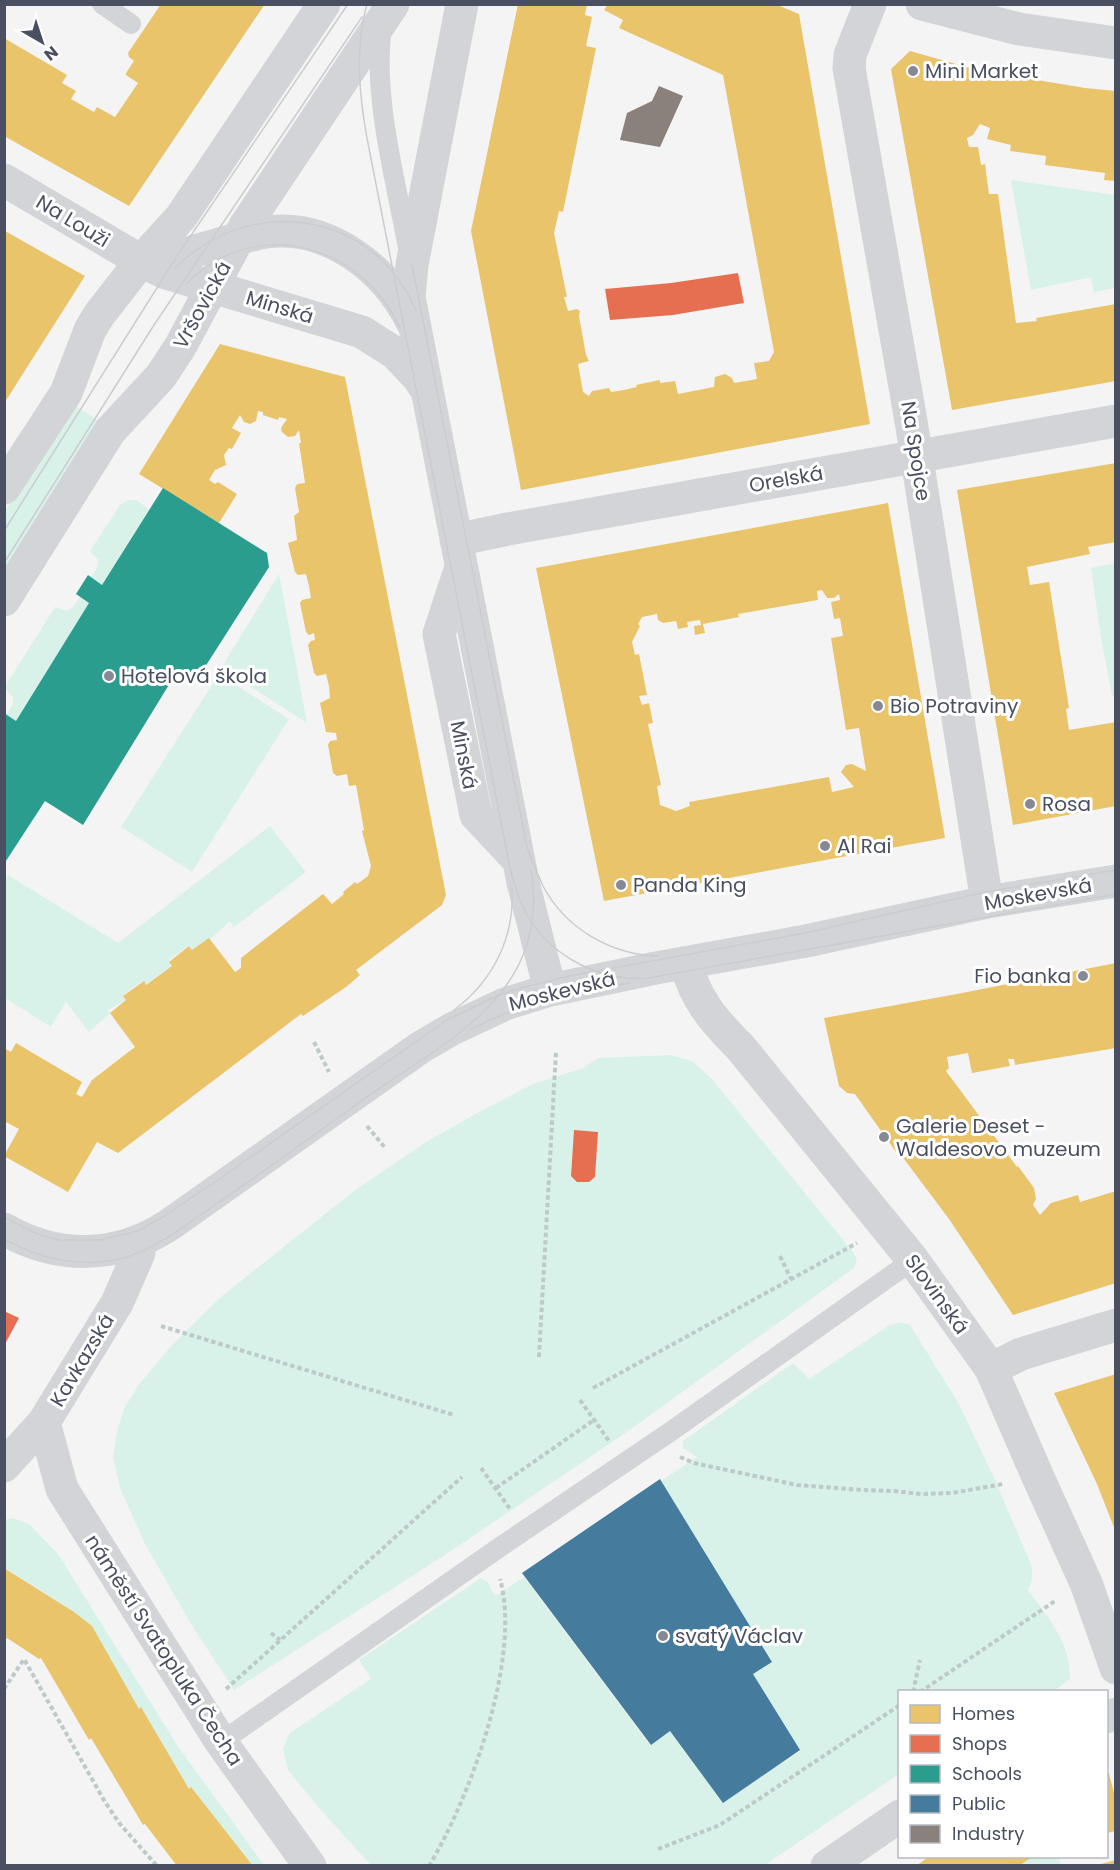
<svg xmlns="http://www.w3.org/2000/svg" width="1120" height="1870" font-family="Poppins,sans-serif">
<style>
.green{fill:#d8f2ea;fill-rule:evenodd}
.homes{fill:#e9c46a;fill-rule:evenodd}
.shops{fill:#e76f51}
.schools{fill:#2a9d8f}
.public{fill:#457b9d}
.industry{fill:#8a817c}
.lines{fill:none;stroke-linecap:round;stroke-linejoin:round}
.path{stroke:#bec9c9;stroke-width:4;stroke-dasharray:4.5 3;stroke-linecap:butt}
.lane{stroke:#d2d4d7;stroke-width:20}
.street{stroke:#d2d4d7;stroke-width:33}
.secondary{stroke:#d3d4d8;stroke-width:33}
.tram{stroke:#cbcccf;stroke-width:1.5}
.poi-dot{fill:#868994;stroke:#fff;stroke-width:2}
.labels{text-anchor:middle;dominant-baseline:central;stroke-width:6;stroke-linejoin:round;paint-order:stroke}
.poi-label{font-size:20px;fill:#4a5061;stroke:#fff;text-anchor:start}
.street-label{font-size:20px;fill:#4a5061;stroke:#fff}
</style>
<rect width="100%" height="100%" fill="#f4f4f4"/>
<path class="green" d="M1011 180 1115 195V288L1094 292 1091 277 1031 290Z
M72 404 103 423 5 579V511Z
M128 500H136L149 509 102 585 91 578 97 568 98 559 90 551 120 505Z
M1115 563 1116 696H1112L1101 638 1091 568Z
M279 574 307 723 221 668Z
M80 597 89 603 16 721 6 715 13 704V697L4 688 55 607 66 611 73 607Z
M219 674 289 719 192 872 121 827Z
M270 826 306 872 234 927 230 921 215 935 192 950 189 945 169 960 172 966 146 984 143 981 124 994 127 999 108 1010 110 1013 89 1032 66 1002 51 1027 5 998 4 881 8 875 118 943Z
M671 1055 692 1061 711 1078 853 1252 857 1259 854 1268 624 1434 445 1555 234 1690 191 1624 145 1544 120 1488 113 1457 118 1427 125 1407 138 1386 172 1345 222 1296 354 1191 426 1142 479 1112 533 1084 583 1068 598 1058ZM574 1131 598 1132 595 1177 589 1182H577L571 1175Z
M901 1322 910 1325 959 1404 995 1480 1032 1567V1580L1028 1590C1048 1617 1071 1643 1070 1679L1054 1691 900 1692 899 1774 765 1865H371L318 1807 288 1770 283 1749 290 1733 371 1679 359 1660 481 1578 488 1582 495 1596 524 1577 650 1745 670 1731 723 1802 800 1751 753 1674 772 1661 661 1481 697 1457 683 1448V1441L793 1363 809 1379 890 1325Z
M13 1518 29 1524 58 1554 179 1748 264 1865H252L191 1788 189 1789 141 1708 139 1709 91 1626 74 1612 5 1568 4 1520Z
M1032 1856 1059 1857 1061 1865 1019 1866Z"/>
<path class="homes" d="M161 4H265L129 206 4 136V38L67 75 62 83 76 91 71 99 94 112 97 107 115 117 138 83 126 75V73L134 61 129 57 128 53Z
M518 4H587L585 15 592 17 586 46 596 48 563 212 559 211 554 233 567 297H564L568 311 577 309 580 311 579 316 586 355 589 361 578 364 583 392 589 396 592 391 609 388 611 392 624 390 637 387 636 385 660 380V383L675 381 678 394 714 387 715 377 725 374 732 378 734 383 757 379 754 363 769 361 774 352 723 75 619 28 623 20 604 10 608 4H775L799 14 870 424 521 490 471 231Z
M910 51 977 70 1085 88 1116 91V181L1104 180 1105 173 1045 165 1046 156 1010 151 1011 145 987 139 990 128 980 124 973 135 967 138 969 147H978L981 165 985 164 989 194H998L1016 323 1037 321 1036 318 1116 304V381L952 410 891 69Z
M5 231 85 276 5 402Z
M220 344 345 377 446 895 442 905 356 970 360 975 346 987 303 1016 301 1014 118 1153 97 1142 68 1192 4 1156 19 1129 4 1121V1048L11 1052 16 1043 82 1082 76 1094 82 1097 92 1080 135 1047 110 1013 126 1000 123 996 144 981 146 985 172 966 169 962 189 946 192 950 209 938 235 972 241 968V958L323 894 332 904 344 894 343 892 355 882 357 884 368 876 371 866 362 831 364 830 356 785 349 786 347 774 337 776 333 773 328 745 330 741 337 740 336 733 326 732 320 703 330 698 329 686 326 674 317 676 314 673 308 645 311 641 315 640 314 633 309 635 306 632 300 603 302 600 311 598 309 586 306 574 298 575 295 572 288 543 297 540 294 516 299 512 295 488 297 484 305 483 299 443H301L299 430 295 436 288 437 282 432 281 428 287 419 279 417 278 420 263 415V412L258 411 256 421 250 424 244 422 240 415 232 428 241 433 232 449 229 448 224 455 226 465 215 470 209 480 215 484 218 482 237 494 219 523 139 474Z
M1116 463V542L1088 547 1090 554 1027 567 1030 585 1049 582 1069 708 1066 709 1069 730 1116 722V806L1013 825 957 490Z
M888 503 945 838 604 901 536 568ZM822 590 827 598H834L839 594 840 600 831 602 834 619 840 618 843 636 831 638 846 730 859 728 866 771 852 764 846 765 841 772 854 787 832 792 829 777 689 802 690 806 676 811 660 805 657 786 661 785 648 724 653 723 649 703 642 705 639 696 647 695 639 654 635 655 632 642 640 626 638 624 642 617 657 614 658 620 663 623 676 621 678 629 688 627 687 622 700 620 701 625 694 626 695 635 705 633 703 624 739 617 738 614 818 600 817 591Z
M1116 963V1048L1015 1065 1014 1059H1008L1010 1066 972 1073 968 1053 947 1057 949 1068 946 1071 1017 1167 1018 1166 1034 1188 1036 1199 1033 1205 1040 1215 1051 1203 1078 1195 1080 1202 1116 1191V1283L1013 1315 949 1219 898 1151 896 1152 855 1094 847 1093 839 1086 824 1018 957 994Z
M1116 1374V1530H1115L1097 1484 1054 1393Z
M4 1568 74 1612 92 1626 139 1709 141 1707 189 1789 191 1787 253 1866H177L145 1824 143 1825 91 1738 89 1740 41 1658 39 1659 7 1638 4 1642Z
M1109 1773 1116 1801V1831L1107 1833V1774Z
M928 1857H1032L1019 1866H916Z
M1116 1860V1866H1097V1865Z"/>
<path class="shops" d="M738 273 744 303 673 315 610 320 605 289 671 283Z
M574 1130 598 1132 595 1177 589 1182H577L571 1176Z
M4 1311 19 1318 4 1346Z"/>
<path class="schools" d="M163 488 267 553 269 567 196 681 178 670 83 825 45 801 4 864V713L16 721 89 603 76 594 88 575 102 585Z"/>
<path class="public" d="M660 1479 772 1662 753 1674 800 1750 723 1803 670 1731 651 1745 522 1573Z"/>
<path class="industry" d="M659 86 683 96 660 147 620 140 627 113 652 101Z"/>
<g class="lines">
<path class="path" d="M314 1042 329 1072
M367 1126 386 1149
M780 1256 791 1279
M161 1326 454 1415
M539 1357 556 1051
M593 1388 857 1243
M580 1400 609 1441
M680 1457 694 1463 797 1485 862 1490 894 1491 921 1494 952 1493 1003 1484
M481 1468 510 1509
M496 1488 594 1420
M271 1633 280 1640
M4 1689 24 1659 105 1802 120 1824 157 1866
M226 1689 462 1477
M913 1692 920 1660
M920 1692 1055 1601
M658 1849 720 1825 900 1705
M429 1866C470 1798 522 1657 500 1579"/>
<path class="lane" d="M102 4 131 24
M382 28C372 95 396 181 408 248
M221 1742 500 1547 670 1432 913 1260"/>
<path class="street" d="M462 4 412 265 409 297 523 882 550 990
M870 4 850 55 849 68 911 421 987 902
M922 4 1019 29 1116 43
M4 180 141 261 166 273 362 332 395 353 418 377 425 388
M141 261C158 259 175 256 191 252 216 246 242 236 267 232 329 224 386 269 412 322
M456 540 508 529 1116 421
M461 567 439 634 476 815 519 861
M686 963C695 1000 715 1022 741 1048L913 1260 991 1369 1038 1477 1086 1583 1116 1668
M4 1229C58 1260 117 1259 169 1225L421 1047 452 1029 505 1004 550 990 656 968 806 941 987 902 1116 881
M991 1369 1021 1354 1116 1325
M44 1422 62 1489 221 1742 310 1866
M4 1466 44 1422 117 1303 139 1253 138 1242
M1106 1717 1116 1714
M827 1866 900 1816"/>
<path class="secondary" d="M4 488 66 393 90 330 99 315 141 261 181 217 324 4
M4 600 110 431 161 376 180 347 245 226 393 4"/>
<path class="tram" d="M367 4C355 46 359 91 366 133L510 868C514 881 517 895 523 907 545 953 593 979 643 979L1116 894
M412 265 527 847C532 860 537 873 543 886 565 928 611 955 658 956
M175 268C249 193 375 210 416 311
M187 283C256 214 361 244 400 328
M4 531 177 256 348 4
M4 563 154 325 362 17
M454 1010C493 981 515 937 512 888
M470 1030C519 1003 575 992 630 983
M4 1217 37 1234 60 1240H100L138 1231 163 1217 225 1175 447 1020 499 995 524 987 570 976 805 933 986 892 1116 870
M4 1239C41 1260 86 1269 127 1257 159 1247 185 1225 212 1207 261 1173 309 1139 357 1104 405 1068 475 1033 508 983 531 949 538 910 531 870"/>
</g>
<g class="poi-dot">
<circle cx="913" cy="71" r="6"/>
<circle cx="109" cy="676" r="6"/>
<circle cx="878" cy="706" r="6"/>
<circle cx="1030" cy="804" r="6"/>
<circle cx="825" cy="846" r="6"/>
<circle cx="621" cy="885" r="6"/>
<circle cx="1083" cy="976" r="6"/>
<circle cx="884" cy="1137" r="6"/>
<circle cx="663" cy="1636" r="6"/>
</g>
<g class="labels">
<g class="poi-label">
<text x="925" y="71">Mini Market</text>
<text x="121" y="676">Hotelová škola</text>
<text x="890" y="706">Bio Potraviny</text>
<text x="1042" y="804">Rosa</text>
<text x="837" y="846">Al Rai</text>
<text x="633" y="885">Panda King</text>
<text x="1071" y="976" text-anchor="end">Fio banka</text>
<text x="896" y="1126">Galerie Deset -<tspan x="896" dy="23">Waldesovo muzeum</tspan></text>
<text x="675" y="1636">svatý Václav</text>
</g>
<g class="street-label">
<text transform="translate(73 221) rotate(31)">Na Louži</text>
<text transform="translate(202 305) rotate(-61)">Vršovická</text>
<text transform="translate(280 307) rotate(17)">Minská</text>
<text transform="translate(916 451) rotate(81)">Na Spojce</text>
<text transform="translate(786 479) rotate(-10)">Orelská</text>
<text transform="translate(464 755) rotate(79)">Minská</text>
<text transform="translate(1038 894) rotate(-10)">Moskevská</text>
<text transform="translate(562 991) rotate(-14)">Moskevská</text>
<text transform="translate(937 1294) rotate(54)">Slovinská</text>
<text transform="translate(82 1360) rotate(-59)">Kavkazská</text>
<text transform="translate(164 1650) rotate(57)">náměstí Svatopluka Čecha</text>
</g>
</g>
<rect width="1120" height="1870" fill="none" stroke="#4a5061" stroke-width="12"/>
<rect x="898" y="1690" width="210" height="168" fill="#ffffff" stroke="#b7b9c0" stroke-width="1.5"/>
<rect x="910" y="1705" width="30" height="18" fill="#e9c46a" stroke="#b7b9c0" stroke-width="1.5"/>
<text x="952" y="1720" font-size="18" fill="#4a5061">Homes</text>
<rect x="910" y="1735" width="30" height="18" fill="#e76f51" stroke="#b7b9c0" stroke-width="1.5"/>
<text x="952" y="1750" font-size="18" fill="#4a5061">Shops</text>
<rect x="910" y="1765" width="30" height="18" fill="#2a9d8f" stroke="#b7b9c0" stroke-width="1.5"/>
<text x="952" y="1780" font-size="18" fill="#4a5061">Schools</text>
<rect x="910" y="1795" width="30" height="18" fill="#457b9d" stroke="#b7b9c0" stroke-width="1.5"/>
<text x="952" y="1810" font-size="18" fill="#4a5061">Public</text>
<rect x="910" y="1825" width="30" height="18" fill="#8a817c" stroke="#b7b9c0" stroke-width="1.5"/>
<text x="952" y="1840" font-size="18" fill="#4a5061">Industry</text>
<g transform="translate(42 42) rotate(141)" stroke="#ffffff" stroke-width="4.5" paint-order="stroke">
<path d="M0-4.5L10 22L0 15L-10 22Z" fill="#4a5061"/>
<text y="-9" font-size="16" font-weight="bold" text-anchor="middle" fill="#4a5061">N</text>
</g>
</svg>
